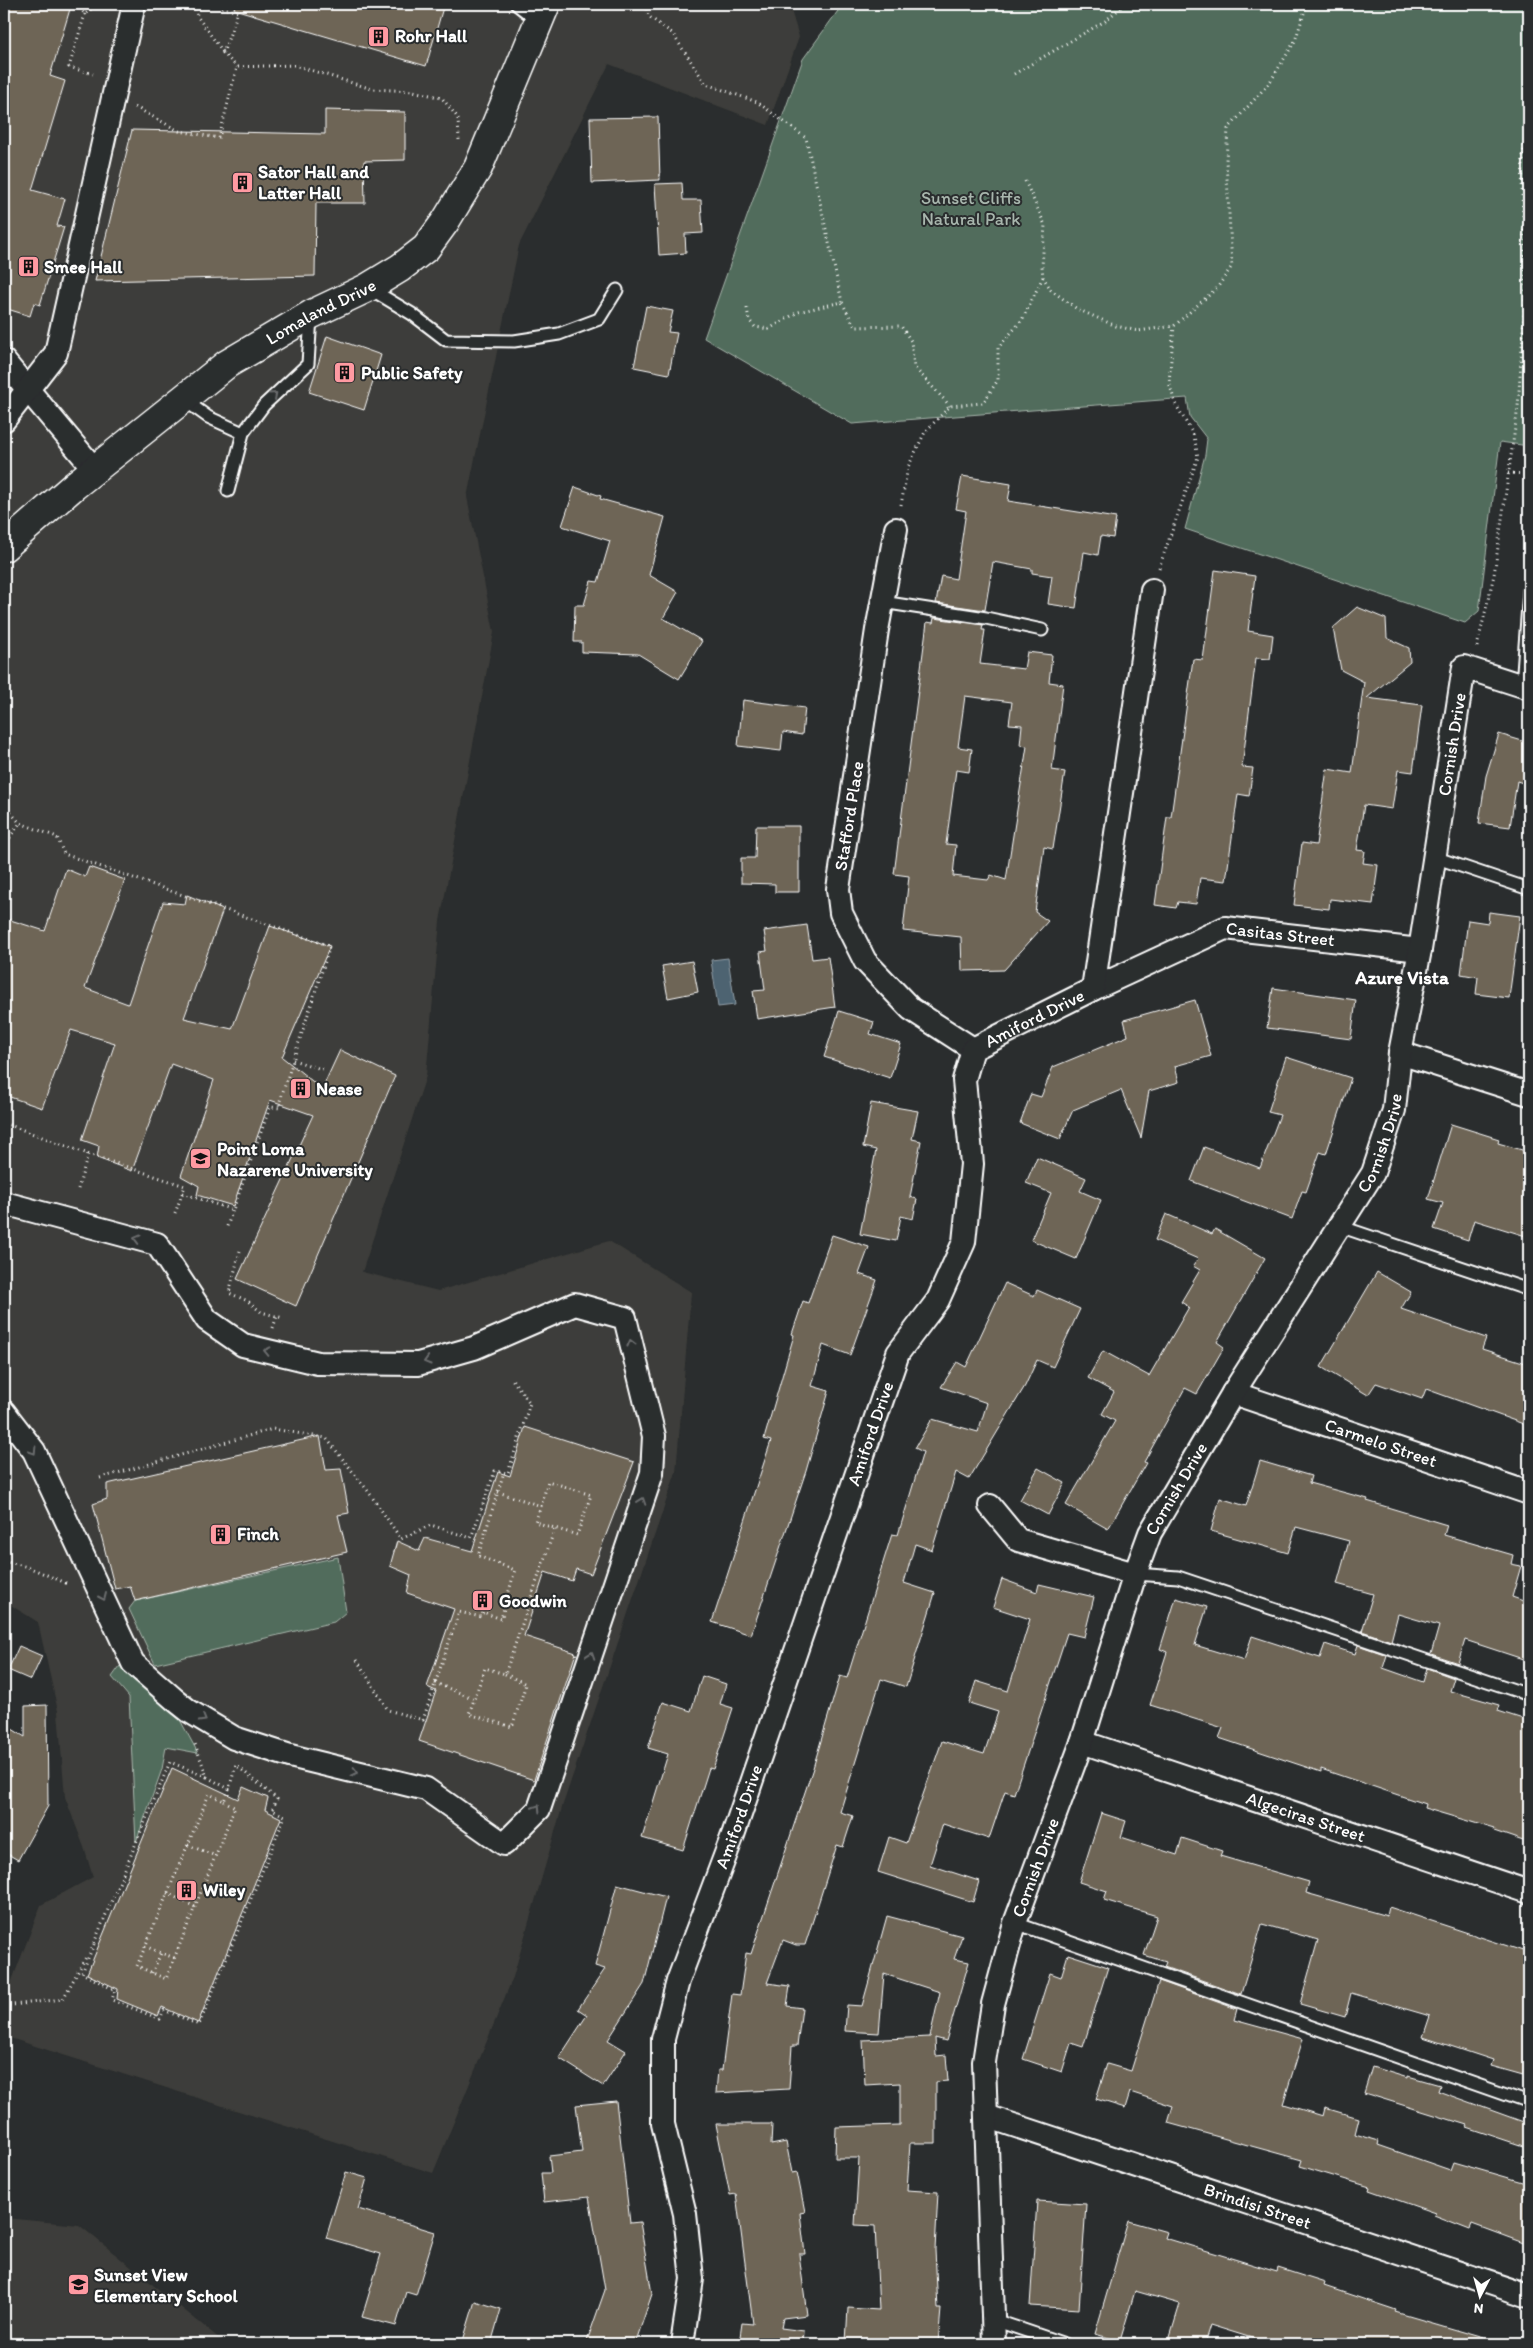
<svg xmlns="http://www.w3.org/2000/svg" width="1533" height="2348" font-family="Itim,sans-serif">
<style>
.built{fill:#3e3e3a}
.green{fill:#516c5b;stroke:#a8b6ad}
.water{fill:#4d6371;stroke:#94a1aa}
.building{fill:#6e6556;stroke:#fff;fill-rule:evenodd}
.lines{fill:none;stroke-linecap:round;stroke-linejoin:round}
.lane-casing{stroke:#fff;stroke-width:15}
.street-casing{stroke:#fff;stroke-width:26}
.secondary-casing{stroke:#fff;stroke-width:31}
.path{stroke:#fff;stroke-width:3;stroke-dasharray:1 4;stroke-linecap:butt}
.lane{stroke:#2a2d2e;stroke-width:11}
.street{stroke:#2a2d2e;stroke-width:22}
.secondary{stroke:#2a2d2e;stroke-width:28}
.oneway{stroke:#6a6c6d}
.labels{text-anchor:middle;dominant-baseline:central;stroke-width:4;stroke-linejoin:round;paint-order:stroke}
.poi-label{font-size:18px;font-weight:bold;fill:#fff;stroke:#2a2d2e;text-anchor:start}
.park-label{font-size:18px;fill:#a8b6ad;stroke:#2a2d2e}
.street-label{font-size:18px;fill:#fff;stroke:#2a2d2e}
.neighbourhood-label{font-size:19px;font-weight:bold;fill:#fff;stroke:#2a2d2e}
</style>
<rect width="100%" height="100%" fill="#2a2d2e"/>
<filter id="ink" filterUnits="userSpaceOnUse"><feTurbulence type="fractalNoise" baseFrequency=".02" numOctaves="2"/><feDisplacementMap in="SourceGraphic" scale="10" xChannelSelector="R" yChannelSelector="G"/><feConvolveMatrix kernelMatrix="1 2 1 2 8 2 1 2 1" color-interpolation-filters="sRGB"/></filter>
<g filter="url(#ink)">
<path class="built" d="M4 4H789L799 37 768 125 609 64 519 245 467 497 494 632 440 921 426 1076 362 1272 438 1291 609 1241 691 1292 676 1472 563 1804 513 1977 433 2173 4 2036V2010L8 1991 41 1905 93 1877 84 1847 65 1797 58 1711 38 1622 4 1601Z
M4 2218 79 2225 226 2344H4Z"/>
<path class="green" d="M843 4H1529V446L1500 442 1479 611 1465 623 1185 529 1205 455 1207 439 1190 417 1187 398 852 424 704 338 803 59Z
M338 1557 346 1612 334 1622 155 1664 129 1609 135 1601Z
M120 1666 179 1718 198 1753 166 1747 162 1769 136 1842 129 1697 112 1677Z"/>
<path class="water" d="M728 958 735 1005 718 1007 711 960Z"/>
<path class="building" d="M4 4H53L70 9 50 76 65 81 32 190 65 199 57 226 64 227 40 305 34 303 30 316 4 308Z
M235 4H444L426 66 234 9Z
M325 110 405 112V160L364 161 365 203H316L315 276 95 281 132 130 325 134Z
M658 117 660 180 592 183 590 118Z
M682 183 683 200H701L703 233 685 234 686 253 659 255 655 184Z
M646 306 673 311 668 332 677 333 669 374 634 367Z
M327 336 381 355 364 410 309 392Z
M962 476 1011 484 1008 501 1116 518 1113 538 1101 536 1098 555 1084 552 1076 608 1048 604 1052 576 1032 573V569L993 562 985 610 936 603 941 576 956 579 966 511 956 509Z
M575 487 601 496 600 499 665 517 649 575 678 592 663 618 702 641 679 679 638 654 582 652V642H574L575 605H584L591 581 598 582 610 541 562 526Z
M1215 570 1255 576 1248 631 1273 635 1270 659 1256 658 1242 767 1253 768 1249 796 1238 794 1226 881 1200 878 1196 904 1178 902 1176 908 1155 905 1167 817H1171L1193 659 1203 660Z
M1357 607 1386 619 1387 638 1409 648 1410 662 1367 698 1422 705 1413 772 1398 770 1392 809 1364 805 1357 850 1365 851 1363 863 1378 865 1373 904 1330 899 1329 909 1294 905 1302 843 1316 845 1327 769 1352 773 1364 682 1341 670 1333 628Z
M934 618 983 625 982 630H985L980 664 1024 669 1027 652 1052 655 1049 682 1063 684 1052 770 1065 772 1053 849 1044 847 1035 912 1048 921 1004 970 962 971 961 937 903 931 909 876 894 874 927 622 933 623ZM965 696 1012 702 1009 724 1022 725 1020 745 1027 746 1006 880 991 875 988 880 953 876 956 845 946 844 956 770 969 772 972 749 958 747Z
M743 700 805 708 802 735 783 732 781 751 738 746Z
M1499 734 1529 743V785L1517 781 1510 827 1479 823 1486 776Z
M756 826H799V892H775V884L741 883V858H755Z
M89 867 125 880 85 988 128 1004 163 902 185 904 187 895 223 910 184 1018 232 1029 270 926 330 946 282 1057 322 1089 340 1050 395 1076 296 1306 237 1279 313 1115 270 1100 233 1206 197 1195 199 1186 181 1176 214 1080 171 1064 132 1171 97 1158 99 1146 82 1140 115 1043 71 1030 42 1108 4 1095V918L45 931 66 869 85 877Z
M1489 912 1520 916 1509 998 1476 994 1478 977 1461 974 1468 920 1488 923Z
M807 925 812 959 828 957 835 1007 757 1019 753 991 765 990 760 952 767 951 764 931Z
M692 961 698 992 668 998 662 966Z
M1273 988 1356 1000 1351 1039 1267 1028Z
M1195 1000 1211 1056 1175 1066 1179 1082 1149 1091 1141 1138 1121 1090 1073 1110 1060 1139 1020 1123 1031 1094 1041 1097 1053 1067 1128 1036 1124 1020Z
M839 1011 874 1022 870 1034 901 1044 890 1078 824 1057Z
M1286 1057 1351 1078 1326 1154 1320 1152 1306 1192 1302 1191 1292 1219 1191 1181 1204 1147 1260 1168 1280 1115 1268 1112Z
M871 1103 918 1111 912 1139 921 1141 910 1197 917 1199 913 1219 901 1216 896 1241 860 1234 876 1150 863 1147Z
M1451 1124 1499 1139 1498 1143 1529 1152V1237L1474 1220 1468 1240 1434 1229 1443 1203 1428 1199Z
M1037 1157 1086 1178 1080 1191 1101 1200 1076 1259 1031 1240 1051 1193 1026 1183Z
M1166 1214 1212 1234 1215 1229 1265 1258 1217 1342 1224 1347 1197 1394 1185 1388 1144 1462 1146 1463 1108 1529 1066 1505 1115 1421 1102 1414 1114 1392 1088 1378 1103 1351 1149 1376 1189 1307 1181 1302 1200 1270 1193 1266 1198 1259 1155 1240Z
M832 1235 869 1247 859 1274 877 1280 850 1355 823 1345 812 1386 829 1391 806 1471 751 1635 712 1622 771 1441 764 1439 794 1335 792 1334 803 1301 808 1303Z
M1377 1272 1411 1292 1401 1309 1486 1338 1482 1349 1529 1364V1426L1426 1389 1422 1399 1376 1383 1368 1395 1321 1367Z
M1005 1283 1034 1296 1037 1290 1080 1309 1053 1367 1037 1360 1025 1386 969 1479 956 1472 932 1550 915 1544 904 1583 935 1593 906 1687 881 1679 840 1812 853 1816 843 1847 837 1845 805 1945H796L783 1940 767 1983 790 1986 787 2006 802 2008 797 2046H792L789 2089 716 2093 718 2070H722L732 1994 740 1995 746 1953 751 1954 813 1768 840 1676 847 1678 892 1534 898 1535 923 1452 915 1448 932 1419 978 1432 987 1403 941 1387 957 1362 966 1367Z
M525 1427 634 1462 591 1574 576 1569 572 1581 545 1572 524 1636 576 1653 534 1780 419 1741 436 1691 427 1687 454 1609 407 1593 411 1575 390 1566 397 1541 419 1551 425 1538 472 1551 498 1472 510 1476Z
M320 1436 326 1470 341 1469 349 1513 338 1515 347 1552 135 1601 130 1586 115 1589 93 1504 107 1499V1484Z
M1260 1461 1311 1476 1309 1483 1368 1499 1367 1501 1447 1525 1444 1535 1513 1555 1511 1564 1521 1566 1512 1597 1529 1603V1661L1465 1640 1458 1663 1431 1654 1439 1626 1398 1614 1391 1641 1362 1631 1373 1594 1337 1584 1349 1541 1296 1527 1288 1553 1211 1531 1220 1498 1246 1506Z
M1038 1468 1065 1483 1048 1515 1020 1500Z
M1002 1579 1037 1592 1039 1584 1094 1597 1084 1637 1067 1633 1014 1794 1005 1791 989 1839 943 1824 930 1865 979 1881 973 1902 878 1872 889 1837 906 1843 942 1741 984 1754 998 1712 969 1703 976 1681 1008 1691 1030 1619 993 1607Z
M1176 1598 1207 1607 1195 1645 1244 1660 1252 1636 1320 1658 1325 1644 1355 1654 1358 1645 1387 1655 1383 1668 1423 1682 1427 1668 1454 1678 1450 1691 1500 1705 1498 1711 1529 1721V1843L1494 1831 1495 1829 1424 1808 1425 1804 1321 1769V1772L1219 1738 1223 1728 1150 1705 1167 1652 1160 1649Z
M19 1646 42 1656 31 1680 8 1670Z
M702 1676 726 1684 720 1704 733 1708 713 1769 709 1768 683 1850 642 1838 668 1754 648 1748 663 1702 691 1711Z
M47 1705 48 1806 18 1860 4 1852V1724L25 1737V1706Z
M172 1768 238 1799 243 1787 268 1798 265 1810 281 1818 198 2023 162 2007 158 2016 117 1999 118 1989 87 1974Z
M1101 1813 1126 1821 1121 1837 1177 1855 1182 1838 1222 1851 1220 1856 1309 1882 1306 1893 1387 1916 1389 1907 1529 1953V2054L1523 2075 1491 2066 1493 2060 1423 2037 1430 2016 1351 1993 1345 2017 1300 2004 1318 1940 1262 1924 1241 1994 1164 1967 1166 1962 1144 1955 1157 1916 1104 1900 1107 1891 1079 1882Z
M617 1884 666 1897 644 1984 608 2040 626 2051 603 2086 559 2058 587 2015 578 2009 605 1969 595 1966Z
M887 1916 962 1936 954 1959 969 1962 946 2041 935 2038 936 2056 946 2055 948 2081 936 2082V2143H910L907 2190 938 2192 935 2250 938 2309H941L938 2344 846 2342 848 2308 879 2310 875 2226 855 2225 859 2158H835L836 2127 900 2125V2083L865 2085 863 2040 930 2037 940 1992 884 1974 879 2033 845 2031 847 2005 862 2006Z
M1068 1954 1108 1967 1083 2047 1071 2043 1062 2072 1023 2059 1050 1973 1061 1977Z
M1159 1981 1237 2009 1234 2020 1303 2039 1283 2104 1323 2116 1325 2108 1359 2118 1355 2134 1379 2141 1378 2145 1450 2170 1453 2162 1529 2184V2245L1472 2224 1470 2229 1434 2215 1435 2213 1369 2190 1370 2187 1300 2166 1302 2160 1168 2123 1173 2106 1130 2092 1125 2108 1096 2099 1107 2064 1131 2071Z
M1372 2067 1408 2078V2076L1440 2085 1438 2091 1529 2124V2148L1466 2127 1467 2125 1364 2093Z
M616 2101 630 2223 640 2222 652 2294 635 2344H586L605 2290 589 2197 544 2202 541 2173H551L549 2156 582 2152 576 2105Z
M716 2124H772L771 2145 786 2142 792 2173 797 2172 805 2212 800 2213 805 2254H799L807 2315 783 2318 781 2328 804 2331 803 2344H739L742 2323 753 2324 736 2194 730 2195Z
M346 2172 367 2178 358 2209 435 2232 416 2295 406 2292 396 2326 362 2317 381 2254 326 2238Z
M1037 2201 1086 2204 1079 2309 1030 2306Z
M1128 2221 1167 2232 1165 2238 1277 2272 1278 2268 1325 2283 1324 2286 1396 2310 1395 2312 1484 2338V2344H1253L1255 2339 1210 2325 1204 2344H1168L1180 2304 1135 2291 1120 2341 1095 2334Z
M475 2301 501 2309 491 2344H462Z"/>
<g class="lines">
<defs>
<path id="lane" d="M516 4 538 21
M369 288 412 314 446 340 514 341 559 334 599 319 617 290
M183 399 208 417 243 433
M228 491 243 433 264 405 308 364 311 316
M882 602 986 618 1042 630
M1522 686 1529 591
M1434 857 1529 889
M1339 1226 1529 1290
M1135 1574 1178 1577 1529 1695
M1015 1923 1529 2103
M994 2320 1065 2344"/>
<g id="street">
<path d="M4 361 95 470"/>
<path d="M4 420 56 353 134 4"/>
<path d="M896 529 877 630 838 889 841 913 865 961 911 1009 973 1049"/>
<path id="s1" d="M1093 989 1225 928 1420 950"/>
<path d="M1400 1053 1529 1094"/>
<path d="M4 1203 157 1244 207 1320 243 1345 318 1363 418 1364 474 1348 575 1304 625 1318 654 1436 652 1473 539 1809 504 1844 426 1789 290 1756 234 1738 189 1711 174 1699 133 1663 34 1451 4 1412"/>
<path id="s2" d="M1233 1393 1529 1493"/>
<path d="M990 1506 1018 1540 1135 1574"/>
<path id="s3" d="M1082 1742 1529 1892"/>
<path id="s4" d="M986 2116 1529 2296"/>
<path id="s5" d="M682 2344 692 2279 685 2214 663 2124V2039L678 1981 733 1835 898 1353 938 1300 964 1242 972 1164 964 1080 973 1049 1093 989 1152 590"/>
<path id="s6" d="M994 2344 984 2062 993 2004 1015 1923 1082 1742 1135 1574 1150 1533 1233 1393 1373 1173 1394 1110 1400 1053 1420 950 1464 667 1529 688"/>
</g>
<g id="secondary">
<path id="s7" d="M4 547 74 486 227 364 312 314 367 288 400 268 426 248 445 222 478 168 546 4"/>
</g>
</defs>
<use href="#lane" class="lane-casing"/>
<use href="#street" class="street-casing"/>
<use href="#secondary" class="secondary-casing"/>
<path class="path" d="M76 4 85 14 97 4
M195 4 197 16 223 52
M221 4 220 7 238 12 223 53 237 67
M646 4 648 16 672 33 706 84 757 102 806 138 842 302
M85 14 69 67 93 74
M1014 74 1105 21 1125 4
M135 107 179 131 219 138 237 67 294 65 372 89 413 91 442 98 458 118 459 140
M1025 181 1045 225 1042 266 1043 277 1051 290 1077 309 1116 326 1138 331 1174 326 1217 288 1232 266 1226 160 1228 129 1270 82 1295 41 1307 4
M747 308 749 320 755 327 769 329 798 312 842 302 855 327 901 326 911 341 914 367 950 406
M1508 473 1529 474
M901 505 908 467 925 432 950 406 983 403 998 380V348L1022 320 1043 277
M1159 568 1198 457 1194 436 1175 403 1169 382 1174 326
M1477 647 1494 575 1518 407 1526 284 1522 194 1523 157 1529 105
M4 805 20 823 57 837 64 854 330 946 279 1104 280 1108 270 1107 233 1210
M4 846 20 823
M293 1060 324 1070
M4 1123 88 1154 78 1189
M88 1154 185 1186 175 1213
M182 1193 233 1210 226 1229
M240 1251 229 1293 248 1301 261 1312 283 1318
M273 1328 277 1316
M100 1478 273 1429 326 1438 368 1491 401 1539 431 1525 471 1538 495 1471 508 1473 530 1403 511 1378
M498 1492 541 1506 535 1522 577 1535 591 1495 548 1481 541 1506
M4 1561 28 1567 66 1583H70
M357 1660 388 1710 423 1720 459 1612 481 1617 483 1612 501 1619 515 1570 478 1556 504 1472
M505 1674 526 1684 512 1727 469 1714 485 1668 505 1674 555 1528
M435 1683 475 1699
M207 1777 229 1789 224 1801 209 1794 137 1966 166 1979 235 1807 224 1801
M188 1845 216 1856
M167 1893 195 1907
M94 1943 170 1762 207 1777 195 1744
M94 1944 82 1973 115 1990 112 2000 160 2019 164 2010 199 2025 285 1816 272 1810 277 1799 236 1765 229 1789
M145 1946 161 1953
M152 1973 161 1953 175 1958
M4 2006 63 1999 86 1957"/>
<use href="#lane" class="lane"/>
<use href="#street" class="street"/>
<use href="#secondary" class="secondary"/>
</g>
<defs><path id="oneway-chevron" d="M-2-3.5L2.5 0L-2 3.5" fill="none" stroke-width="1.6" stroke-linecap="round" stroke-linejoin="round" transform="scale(1.25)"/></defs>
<g class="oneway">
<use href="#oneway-chevron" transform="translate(274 395) rotate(-42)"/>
<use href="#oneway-chevron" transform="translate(137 1239) rotate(-165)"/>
<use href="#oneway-chevron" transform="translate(631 1343) rotate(-104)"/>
<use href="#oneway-chevron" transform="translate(267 1351) rotate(-167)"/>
<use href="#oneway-chevron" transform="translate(427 1361) rotate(164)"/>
<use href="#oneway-chevron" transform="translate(33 1451) rotate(58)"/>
<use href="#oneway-chevron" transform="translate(642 1501) rotate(-71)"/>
<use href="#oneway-chevron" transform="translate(103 1597) rotate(66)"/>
<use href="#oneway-chevron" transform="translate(591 1655) rotate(-71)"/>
<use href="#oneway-chevron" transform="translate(203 1719) rotate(30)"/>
<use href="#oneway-chevron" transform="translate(355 1772) rotate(14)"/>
<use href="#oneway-chevron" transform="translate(537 1808) rotate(-58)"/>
</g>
</g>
<defs>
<symbol id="building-square" viewBox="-11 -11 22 22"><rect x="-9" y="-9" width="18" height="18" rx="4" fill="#ff9aa2" stroke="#2a2d2e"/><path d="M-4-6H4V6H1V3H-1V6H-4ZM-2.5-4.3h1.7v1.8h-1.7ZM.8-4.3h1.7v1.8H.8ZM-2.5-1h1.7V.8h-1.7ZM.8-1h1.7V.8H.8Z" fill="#111"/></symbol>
<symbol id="university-square" viewBox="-11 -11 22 22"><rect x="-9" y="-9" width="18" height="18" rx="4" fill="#ff9aa2" stroke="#2a2d2e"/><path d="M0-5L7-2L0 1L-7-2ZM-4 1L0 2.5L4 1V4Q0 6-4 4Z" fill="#111"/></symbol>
<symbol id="school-square" viewBox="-11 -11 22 22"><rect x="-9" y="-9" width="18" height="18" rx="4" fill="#ff9aa2" stroke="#2a2d2e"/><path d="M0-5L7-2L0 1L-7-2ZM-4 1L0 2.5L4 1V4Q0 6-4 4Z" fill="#111"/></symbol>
</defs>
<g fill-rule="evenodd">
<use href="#building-square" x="366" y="24" width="25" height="25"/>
<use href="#building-square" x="230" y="170" width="25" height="25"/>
<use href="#building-square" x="16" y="254" width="25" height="25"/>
<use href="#building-square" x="332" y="360" width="25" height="25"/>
<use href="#building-square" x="288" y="1076" width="25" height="25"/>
<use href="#university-square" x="188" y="1146" width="25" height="25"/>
<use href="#building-square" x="208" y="1522" width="25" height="25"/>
<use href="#building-square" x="470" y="1588" width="25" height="25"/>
<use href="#building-square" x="174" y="1878" width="25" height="25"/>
<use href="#school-square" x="66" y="2272" width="25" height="25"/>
</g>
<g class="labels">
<g class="poi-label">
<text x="395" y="36">Rohr Hall</text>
<text x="258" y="172">Sator Hall and<tspan x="258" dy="21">Latter Hall</tspan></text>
<text x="44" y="267">Smee Hall</text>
<text x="361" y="373">Public Safety</text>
<text x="316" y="1089">Nease</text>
<text x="217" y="1149">Point Loma<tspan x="217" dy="21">Nazarene University</tspan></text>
<text x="237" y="1534">Finch</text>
<text x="499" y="1601">Goodwin</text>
<text x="203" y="1890">Wiley</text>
<text x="94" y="2275">Sunset View<tspan x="94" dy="21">Elementary School</tspan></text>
</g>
<g class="park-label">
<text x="971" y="198">Sunset Cliffs<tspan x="971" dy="21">Natural Park</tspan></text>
</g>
<g class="street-label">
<text stroke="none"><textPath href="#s7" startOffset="396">Lomaland Drive</textPath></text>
<text stroke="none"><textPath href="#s6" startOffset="1698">Cornish Drive</textPath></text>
<text transform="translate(849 816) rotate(-81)">Stafford Place</text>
<text stroke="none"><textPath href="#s1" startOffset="201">Casitas Street</textPath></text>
<text stroke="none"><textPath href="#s5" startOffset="1428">Amiford Drive</textPath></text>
<text stroke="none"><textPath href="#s6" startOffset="1292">Cornish Drive</textPath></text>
<text stroke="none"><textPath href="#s5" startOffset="949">Amiford Drive</textPath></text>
<text stroke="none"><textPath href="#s2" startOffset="156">Carmelo Street</textPath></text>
<text stroke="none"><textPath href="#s6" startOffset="889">Cornish Drive</textPath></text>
<text stroke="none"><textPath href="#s5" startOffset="544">Amiford Drive</textPath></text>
<text stroke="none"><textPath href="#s3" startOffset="236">Algeciras Street</textPath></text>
<text stroke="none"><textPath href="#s6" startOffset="484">Cornish Drive</textPath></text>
<text stroke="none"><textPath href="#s4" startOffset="286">Brindisi Street</textPath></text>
</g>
<g class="neighbourhood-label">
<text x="1402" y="977">Azure Vista</text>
</g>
</g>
<rect width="1533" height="2348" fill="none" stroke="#2a2d2e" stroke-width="20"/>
<rect x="10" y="10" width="1513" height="2328" fill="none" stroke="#fff" stroke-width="2" filter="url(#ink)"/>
<g transform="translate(1480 2296) rotate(186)" stroke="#2a2d2e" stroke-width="4" paint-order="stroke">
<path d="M0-4L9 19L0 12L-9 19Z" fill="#ffffff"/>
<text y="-8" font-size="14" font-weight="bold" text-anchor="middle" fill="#ffffff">N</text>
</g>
</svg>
